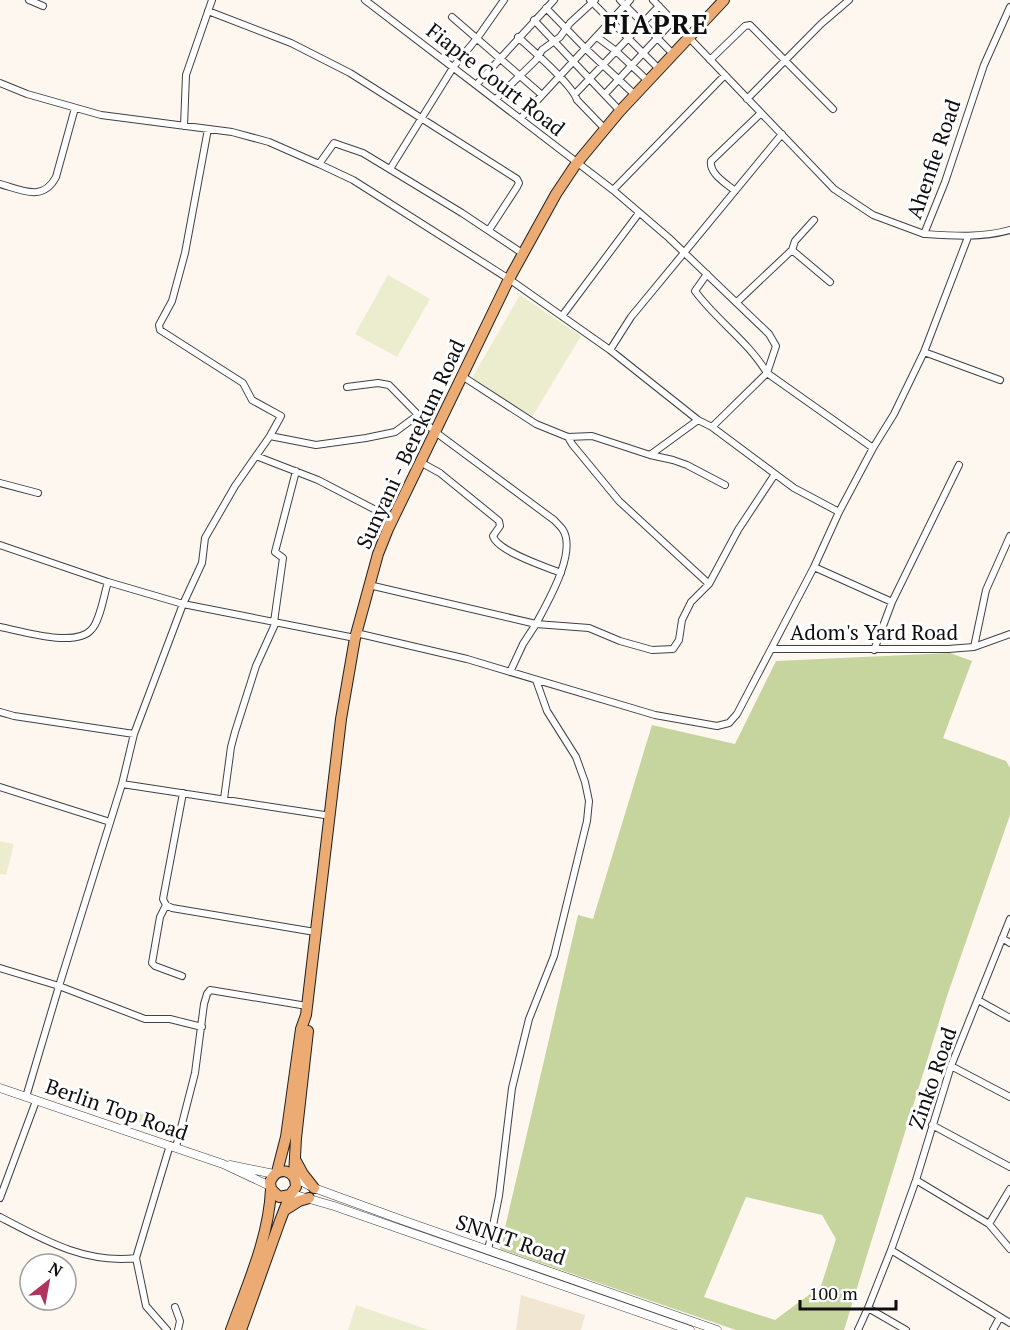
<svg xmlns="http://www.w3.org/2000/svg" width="1010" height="1330" font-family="'PT Serif',serif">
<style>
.farmland{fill:#f1e6d2}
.green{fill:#dde5bd}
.forest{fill:#c6d49e;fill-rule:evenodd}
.pitch{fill:#ebedce}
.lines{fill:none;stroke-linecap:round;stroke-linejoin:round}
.minor-casing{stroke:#414141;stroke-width:8}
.tertiary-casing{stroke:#414141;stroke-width:9}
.primary-casing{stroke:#1f1f1f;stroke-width:12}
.minor{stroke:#fff;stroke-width:6}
.tertiary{stroke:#fff;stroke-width:8}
.primary{stroke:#ebab73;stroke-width:10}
.labels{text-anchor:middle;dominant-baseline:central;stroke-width:6;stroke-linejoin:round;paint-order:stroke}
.street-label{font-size:21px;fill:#0e0e0e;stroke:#fff}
.district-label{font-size:27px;font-weight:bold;letter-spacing:1.5px;fill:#0e0e0e;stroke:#fff}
</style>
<rect width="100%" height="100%" fill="#fdf7f0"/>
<path class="farmland" d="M521 1295 585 1315 581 1330H516Z"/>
<path class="green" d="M140 1113 166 1123 164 1130 139 1122 138 1119Z"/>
<path class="forest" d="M950 653 972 661 943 738 1006 761 1010 768V815L947 996 844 1330H736L500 1249 578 915 593 919 652 725 735 744 776 661ZM746 1197 822 1215 836 1239 821 1286 775 1320 704 1297Z"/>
<path class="pitch" d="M388 275 430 299 397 357 355 334Z
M520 295 581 336 532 417 472 378Z
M0 841 14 844 6 875 0 874Z
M356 1305 429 1330H348Z"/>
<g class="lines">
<defs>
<path id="minor" d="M29 0 43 6
M365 0 613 190 669 238 769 334 776 346 767 373 712 427
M590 0 659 69
M620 0 673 54
M653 0 834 189 873 215 924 234 945 182 984 65 1010 7
M546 8 586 49 635 95
M208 11 291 43 350 73 517 179 519 183 517 187 489 230
M452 17 542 95
M534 20 620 111
M518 37C531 49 573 85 577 100L605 129
M597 37 616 51 648 81
M710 60 745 26 750 25 833 109
M0 83 27 94 101 115 232 132 269 142 319 164 353 180 509 279 610 350 631 317 782 134
M477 84 554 0
M575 94 659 6
M605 94 673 21
M496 99 536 60 542 50 560 37 570 23 595 0
M747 99 821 24 849 0
M521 118 630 0
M184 126 186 75 212 0
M319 164 334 143 363 153 462 213 522 253
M390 169 454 66 478 37 504 0
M0 184C22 190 43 202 56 177L75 108
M613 190 725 75
M735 191C727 184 709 174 711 161L761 113
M924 234C954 236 981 238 1010 230
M792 250 795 241 814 220
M707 274 695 291C717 321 748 341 767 373L873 448 894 414 924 352 1000 380
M737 302 792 250 830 282
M562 316 639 213
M610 350 698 420 712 427 794 488 839 512
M924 352 968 237
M462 376 536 424 568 437 592 436 650 455 673 460 687 465 725 485
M347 387 378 383 389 385 434 431 554 520C557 523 561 527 563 530 577 553 547 603 536 624L369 585
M270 436 316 445 366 438 395 432 418 415
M568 437 572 444 619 501 709 584
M650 455 698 420
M256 456 318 480 393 519
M420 462 440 473 499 521 500 526 493 536C497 551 546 567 561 573
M0 483 38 493
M0 545 108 582 183 604 202 563 205 538 235 486 270 436 281 416 252 400 243 383 160 330 159 325 172 301 185 253 208 129
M814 567 839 512 873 448
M274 622 283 558 275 552 296 471
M0 627C21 631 75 648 91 630 100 622 104 594 108 582
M356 633 467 659 655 715 717 726 729 723 737 714 814 567 892 602 959 465
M974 647 986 590 1010 536
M772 649H948L974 647 1010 634
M874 650 892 602
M510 672 523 644 536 624 589 628 620 641 652 650 673 649 679 640 682 620 691 602 709 584 738 530 775 474
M0 712 14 716 134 734
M122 784 331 816
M0 787 110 822
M183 793 163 899 166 905 172 908 315 932
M224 799 231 747 235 732 256 666 276 622
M166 905 160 917 152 963 155 966 182 976
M1002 938 1010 943
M0 968 59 986 26 1097
M978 1000 1010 1018
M202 1027 170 1019H145L59 986 122 784 134 734 183 604 355 638
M951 1066 1010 1097
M932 1125 1010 1167
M176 1147 195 1073 204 1004 207 994 210 990 307 1006
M916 1180 989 1224 1010 1249
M0 1198 36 1101
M0 1217C44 1240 85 1264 136 1258L170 1145
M989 1224 1010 1189
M488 1250 499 1196 512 1088 529 1019 554 956 587 821 589 801 585 782 576 757 547 711 536 680
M891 1250 916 1180 951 1066 1010 919
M136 1258 146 1306 167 1330
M175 1307 180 1321 178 1330
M868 1308 891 1250 1010 1323
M858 1330 868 1308 906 1330
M993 1330 1000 1317"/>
<path id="tertiary" d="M0 1088 223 1164 270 1186
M230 1165 274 1174
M295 1178 314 1188 402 1220 717 1330
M292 1194 334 1206 690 1330"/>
<path id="primary" d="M296 1161 303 1174 314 1188
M277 1172 286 1137 301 1029 306 1015 341 719 355 638 378 554 388 529 509 279 556 194 576 164 620 111 724 0
M294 1176 296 1138 308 1031
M285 1210 299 1201 309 1198
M231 1330C247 1285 269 1238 271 1189
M241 1330 280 1221 290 1195 296 1187C296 1169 277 1165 270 1182L271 1189 279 1197 290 1195"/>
</defs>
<use href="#minor" class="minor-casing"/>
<use href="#tertiary" class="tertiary-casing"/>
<use href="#primary" class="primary-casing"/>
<use href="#minor" class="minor"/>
<use href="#tertiary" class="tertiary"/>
<use href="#primary" class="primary"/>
</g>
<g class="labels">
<g class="street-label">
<text transform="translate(496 79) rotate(38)">Fiapre Court Road</text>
<text transform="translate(933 159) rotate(-71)">Ahenfie Road</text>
<text transform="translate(410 444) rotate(-65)">Sunyani - Berekum Road</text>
<text x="874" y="632">Adom's Yard Road</text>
<text transform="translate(932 1078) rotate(-71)">Zinko Road</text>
<text transform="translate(117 1109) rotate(19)">Berlin Top Road</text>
<text transform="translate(511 1239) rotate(19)">SNNIT Road</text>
</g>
<g class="district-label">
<text x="656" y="24">FIAPRE</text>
</g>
</g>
<g transform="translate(48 1282) rotate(31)"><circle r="28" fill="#ffffff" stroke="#9f9f9f" stroke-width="1.5"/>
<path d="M0-4.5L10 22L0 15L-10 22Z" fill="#b0345d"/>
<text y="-9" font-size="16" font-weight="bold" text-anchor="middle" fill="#0e0e0e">N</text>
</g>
<path d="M800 1300v9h96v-9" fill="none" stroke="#0e0e0e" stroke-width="3"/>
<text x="809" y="1300" font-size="18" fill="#0e0e0e" stroke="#ffffff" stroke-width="4.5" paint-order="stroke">100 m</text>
</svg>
